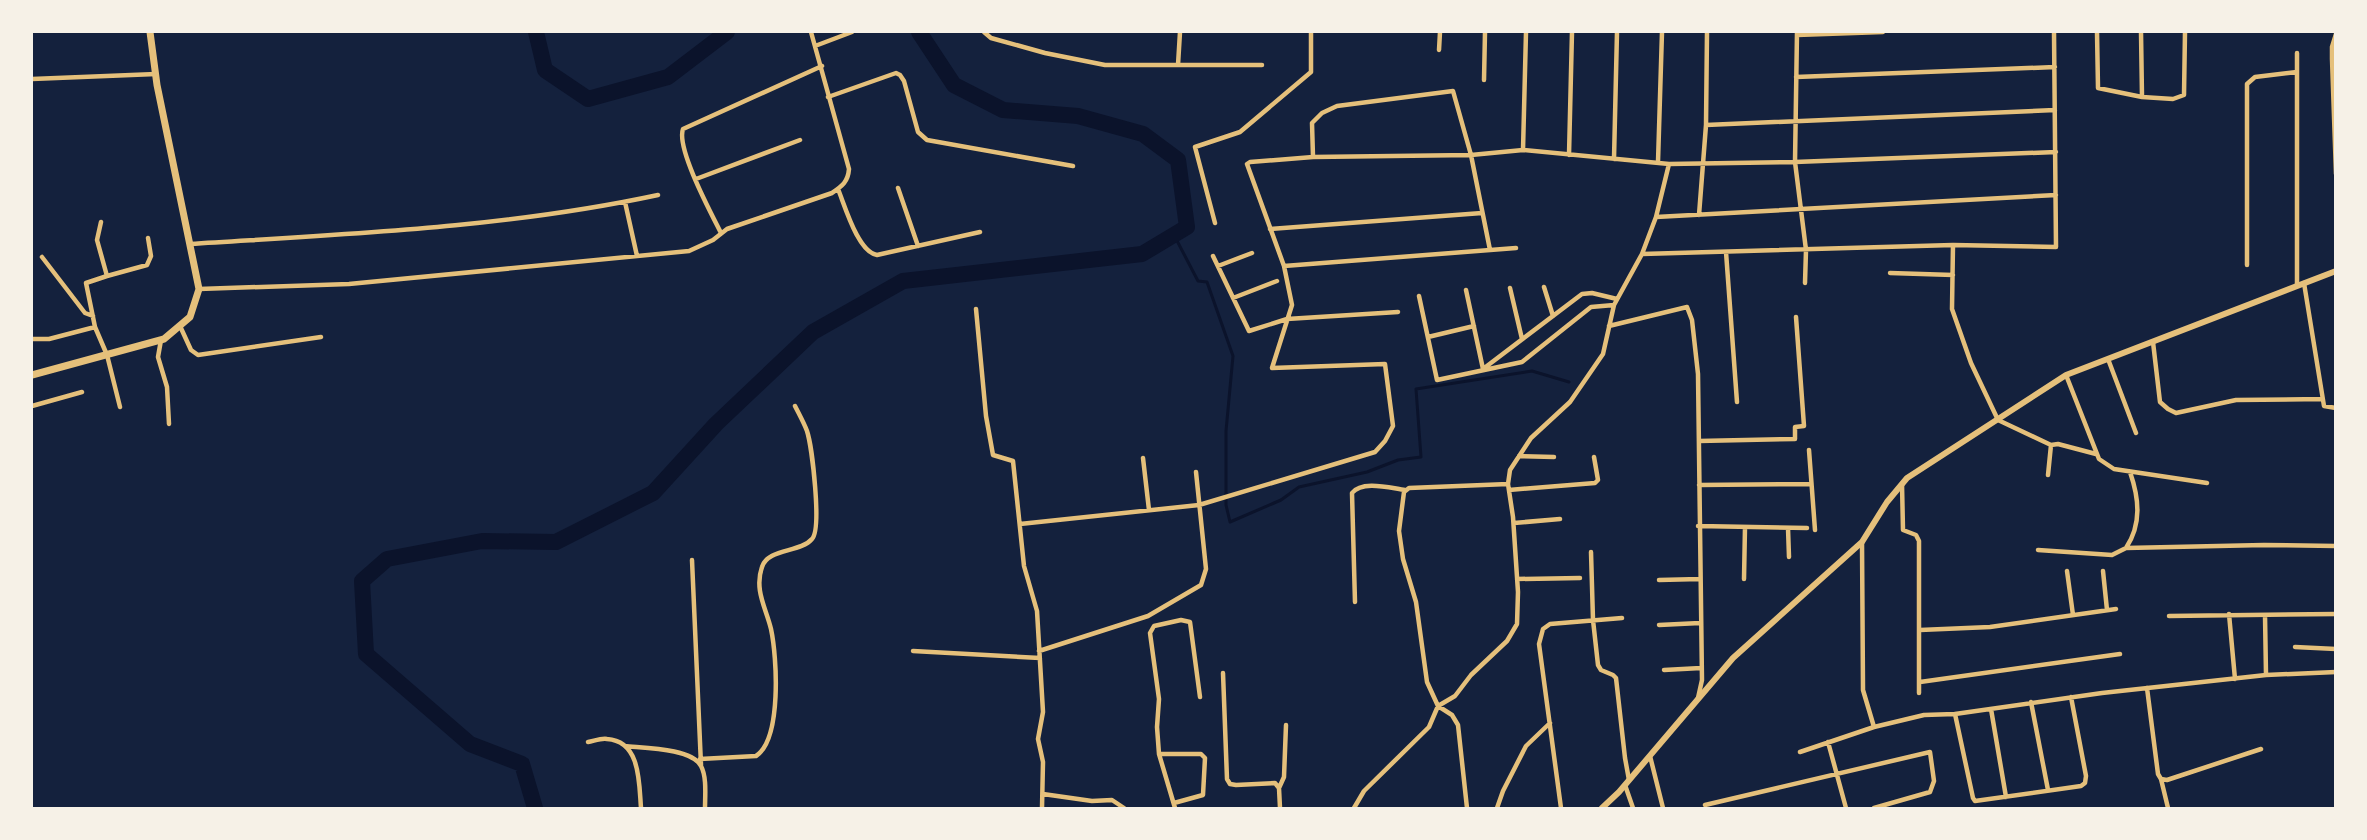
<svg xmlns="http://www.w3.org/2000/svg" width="2367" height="840" font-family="Commissioner,sans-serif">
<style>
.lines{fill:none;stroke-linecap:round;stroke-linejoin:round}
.stream{stroke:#0b132b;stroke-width:3}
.river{stroke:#0b132b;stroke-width:16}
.minor{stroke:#e5c07b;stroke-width:4.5}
.tertiary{stroke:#e5c07b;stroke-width:6}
.secondary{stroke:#e5c07b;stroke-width:7}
</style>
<rect width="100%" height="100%" fill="#14213d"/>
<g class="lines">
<path class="stream" d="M1174 235 1198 281 1207 282 1233 356 1226 431V505L1230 522 1281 500 1299 487 1367 472 1398 460 1421 457 1416 389 1532 371 1569 382"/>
<path class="river" d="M536 32 545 70 588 99 668 77 727 32
M535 808 522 764 470 744 366 654 362 581 387 559 482 541 556 542 653 493 716 424 813 332 903 281 1142 254 1187 227 1178 160 1143 134 1078 116 1003 110 954 85 919 32"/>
<path class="minor" d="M984 32 991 38 1045 53 1105 65H1262
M1797 32 1795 162 1806 250 1805 283
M2097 32 2098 88 2142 97 2141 32
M2336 34 2332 47V59L2336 174
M1797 35 1883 32
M815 46 852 32
M1439 50 1440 32
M1178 65 1180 32
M1796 77 2055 67
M32 79 156 74
M1484 80 1485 32
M828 97 896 73 900 75 904 81 918 132 927 140 1073 166
M2142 97 2173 99 2184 95 2185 32
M1706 125 2055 110
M1523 150 1526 32
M1569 155 1572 32
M1313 157 1312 123 1322 113 1337 106 1453 91 1471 155 1490 250
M1614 159 1617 32
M1658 162 1662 32
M696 179 800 140
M898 188 918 246
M838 189C845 206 858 252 877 255L980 232
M625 202 637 256
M1699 215 1706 125 1707 32
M1656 217 2056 195
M1215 223 1195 147 1240 132 1311 72V32
M1270 229 1482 213
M721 233C711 213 676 148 683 129L822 66
M190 244C347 234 504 228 658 195
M1953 245 1952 309 1971 363 1998 420 2051 445
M1516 248 1284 266 1247 164 1250 162 1313 157 1471 155 1523 150 1669 164 1795 162 2056 152
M1726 252 1737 402
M1642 254 1953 245 2056 247 2054 32
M1213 256 1249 331 1287 319 1398 312
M42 257 85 313 93 316
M2247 265V84L2255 77 2297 72
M1218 266 1252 253
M1890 273 1953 275
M107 276 147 265 151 256 148 238
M2304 283 2324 406 2336 408
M2297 286V53
M1544 287 1553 316
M1510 288 1522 339
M199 289 349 284 689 251 713 240 727 229 832 193C842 186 848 182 849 169L811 32
M1466 290 1483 369 1582 294 1592 293 1617 299
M1419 296 1437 380 1522 362 1591 307 1614 305
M1233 298 1277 281
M976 309 986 416 993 455 1013 461 1024 566 1037 611 1043 712 1038 739 1043 762 1042 808
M180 326 191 350 198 355 321 337
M1609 326 1687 307 1692 320 1698 374 1702 680 1698 698
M95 327 86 283 107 276 97 240 101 222
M1428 337 1474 326
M32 339H49L95 327 107 355 120 407
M161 340 158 357 167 387 169 424
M2153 342 2160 402 2168 409 2176 413 2236 400 2323 399
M2108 359 2136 433
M2066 375 2099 459 2114 469 2207 483
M32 406 82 392
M1699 441 1795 439V427L1804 426 1796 317
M1809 450 1815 530
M1519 456 1554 457
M1143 458 1149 510
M2048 475 2051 445 2058 444 2096 454
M1902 484 1903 530 1916 535 1919 541V693
M1699 485 1811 484
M1509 490 1595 483 1598 480 1594 457
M1514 523 1560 519
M1020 524 1199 505 1375 452 1385 441 1393 426 1385 364 1272 368 1292 305 1284 266
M1698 526 1807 528
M1788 528 1789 557
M1862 542 1863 690 1874 727 1924 715 1955 714 2102 693 2266 675 2336 672
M2126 548C2142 524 2139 498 2130 472
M2038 550 2112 555 2126 548 2264 545 2336 546
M1591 552 1593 620 1598 665 1601 670 1613 675 1616 678 1625 758 1629 780
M692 560 701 765
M2067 571 2073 615
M2103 571 2107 610
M1517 579 1580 578
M1744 579 1745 527
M1659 580 1700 579
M1355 602 1352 493C1362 480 1390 488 1405 490
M2229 614 2235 679
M2265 615 2266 675
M2169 616 2336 614
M1659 625 1700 623
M1920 630 1990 627 2116 609
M2295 647 2336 649
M913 651 1040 658
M1039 651 1148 616 1201 585 1206 569 1196 472
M1664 670 1701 668
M1223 673 1227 779 1230 784 1236 785 1275 783 1279 788 1280 808
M1920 682 2120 654
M2147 688 2158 774 2161 779 2167 780 2261 749
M2031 702 2048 790
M1991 709 2006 797
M1955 714 1973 798 1975 801 2081 786 2085 783 2086 776 2071 697
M588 742C594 741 601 738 607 739 641 741 639 784 641 808
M1828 742 1846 808
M625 746C643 748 692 748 701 766 707 777 705 796 705 808
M1800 752 1874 727
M1159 754H1201L1205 758 1203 795 1174 803
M1650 756 1663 808
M700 759 756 756C782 739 777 657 771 629 766 608 754 590 762 567 768 548 800 553 812 539 822 529 812 446 807 431 804 423 799 414 795 406
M2161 779 2168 808
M1625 785 1633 808
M1279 788 1284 777 1286 725
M1043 794 1092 801 1112 800 1124 808
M1705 805 1930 752 1934 781 1930 792 1874 808
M1175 808 1159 754 1157 727 1159 699 1150 633 1154 626 1181 620 1190 622 1200 697
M1354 808 1364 791 1429 727 1438 706 1455 696 1471 675 1507 641 1517 624 1518 592 1513 517 1508 484 1510 470 1531 438 1570 402 1603 354 1614 305 1642 254 1656 217 1669 164
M1467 808 1458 725 1452 715 1438 706 1427 682 1416 602 1403 559 1399 531 1404 492 1409 488 1508 484
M1497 808 1503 791 1526 746 1550 723
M1561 808 1539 644 1543 629 1550 624 1622 618"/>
<path class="tertiary" d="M1602 808 1619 792 1733 658 1862 542 1887 502 1907 478 2066 375 2336 271"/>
<path class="secondary" d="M32 375 164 339 190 317 199 289 157 85 150 32"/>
</g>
<rect width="2367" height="840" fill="none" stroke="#f6f1e7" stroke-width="66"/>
</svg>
